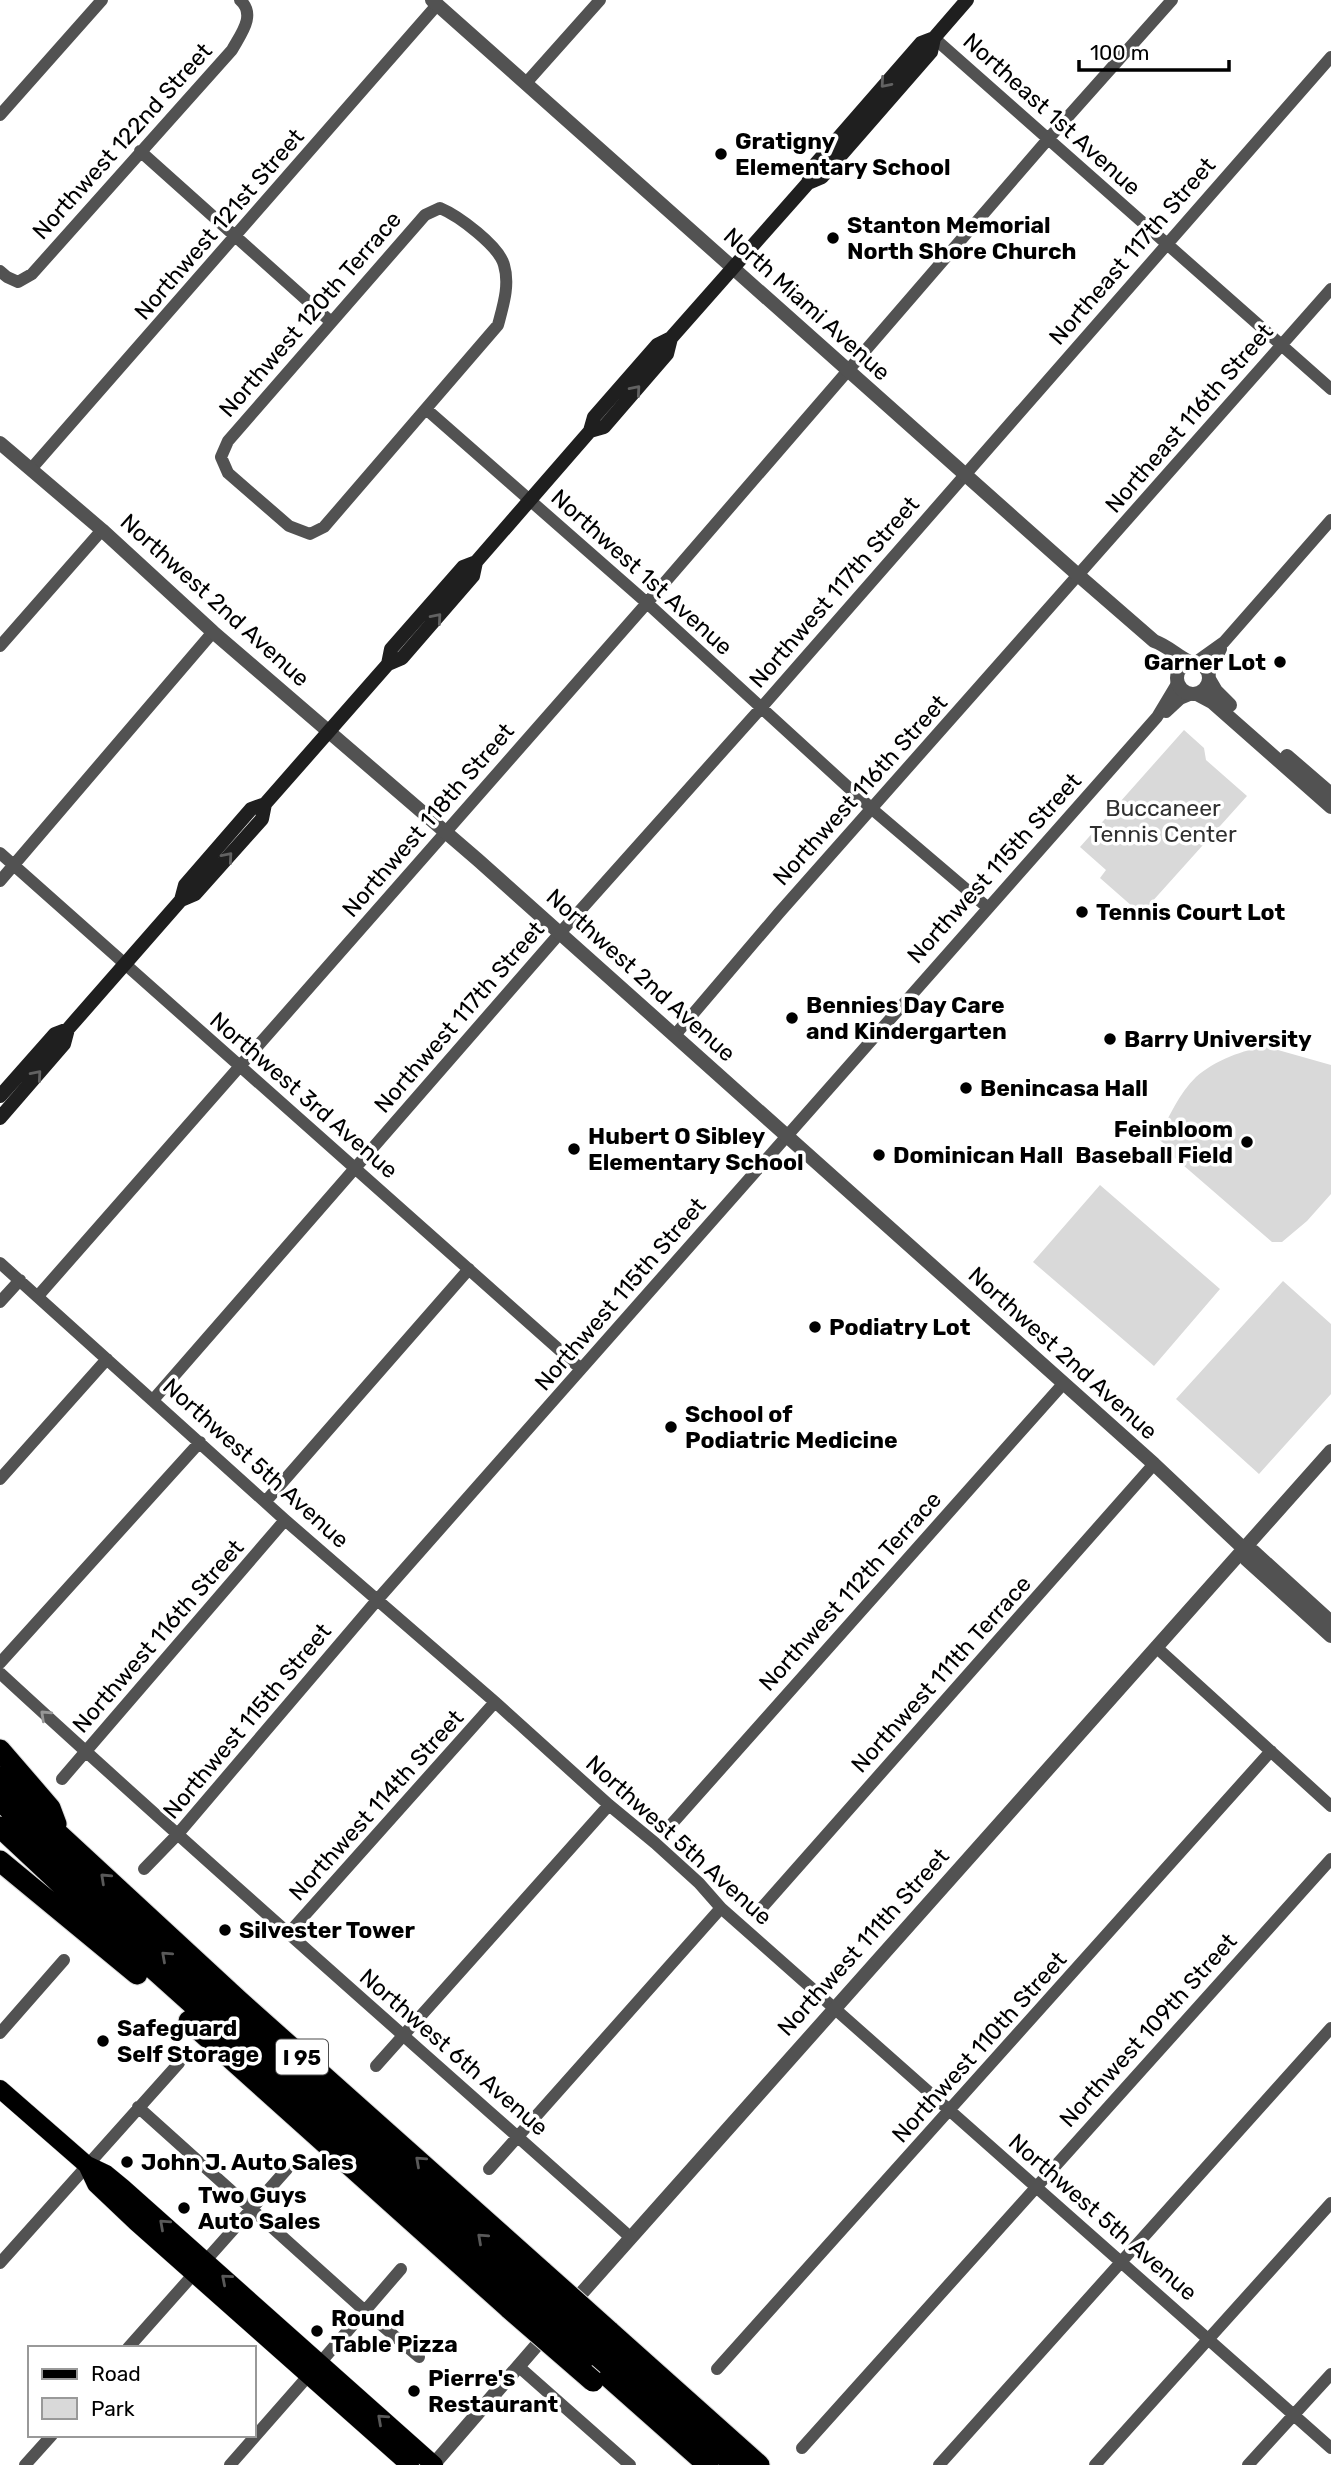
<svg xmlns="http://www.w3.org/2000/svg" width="1331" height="2465" font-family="Rubik,sans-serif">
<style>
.green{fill:#d9d9d9}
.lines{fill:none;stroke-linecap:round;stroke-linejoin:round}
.primary-casing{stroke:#dbdbdb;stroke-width:19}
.motorway-casing{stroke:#dbdbdb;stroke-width:23}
.minor{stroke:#525252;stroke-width:12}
.tertiary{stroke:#525252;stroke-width:14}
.secondary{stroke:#1f1f1f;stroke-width:14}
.primary{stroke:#000;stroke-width:18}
.motorway{stroke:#000;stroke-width:21}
.motorway-bridge-casing{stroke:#dbdbdb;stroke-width:23;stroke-linecap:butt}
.motorway-bridge{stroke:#000;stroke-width:21}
.oneway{stroke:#626262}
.oneway2{stroke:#979797}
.oneway3{stroke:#595959}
.poi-dot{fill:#000;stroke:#fff;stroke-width:2.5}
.labels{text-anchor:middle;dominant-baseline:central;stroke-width:7;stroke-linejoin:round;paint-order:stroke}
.shield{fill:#fff;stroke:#4c4c4c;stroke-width:2}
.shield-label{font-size:21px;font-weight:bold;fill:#000}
.street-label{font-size:23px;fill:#000;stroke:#fff}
.poi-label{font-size:23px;font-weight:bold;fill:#000;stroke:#fff;text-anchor:start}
.park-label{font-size:23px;fill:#303030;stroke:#fff}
</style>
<rect width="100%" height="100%" fill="#fff"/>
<path class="green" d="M1184 730 1204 748 1206 760 1247 796 1141 914 1100 878 1106 870 1080 847Z
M1267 1047 1331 1065V1194L1307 1221 1282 1242H1272L1168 1152 1167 1146 1157 1138C1169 1118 1179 1093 1196 1077 1214 1061 1244 1049 1267 1047Z
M1100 1185 1220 1289 1154 1366 1033 1262Z
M1283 1281 1331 1324V1394L1259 1474 1176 1399Z"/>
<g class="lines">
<defs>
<path id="primary" d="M0 2089 87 2165 106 2174 123 2188 434 2465
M87 2165 96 2184 136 2222 410 2465"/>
<path id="motorway" d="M0 1750 50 1808 56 1824
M0 1777 27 1805 238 2000 543 2272
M0 1800 89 1887 533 2284
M0 1827 109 1929 520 2298
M0 1861 137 1974
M189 2021 510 2309
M609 2331 759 2465
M599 2343 735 2465
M586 2357 708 2465"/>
</defs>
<use href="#primary" class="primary-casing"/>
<use href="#motorway" class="motorway-casing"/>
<path class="minor" d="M934 38 1331 389
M526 83 600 0
M0 115 102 0
M140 151 330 321
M440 208C459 216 499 246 504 265 510 285 503 306 498 325L324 527 310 534 289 526 228 473 221 457 228 441 425 215Z
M0 271 7 277 18 282 32 274 232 50C240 35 257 15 240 0
M426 409 647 603 872 809 987 907
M31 469 437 5
M0 646 102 530
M1196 662 1224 642 1331 520
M1209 674 1221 649
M1166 712 1180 699 1192 694
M0 853 581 1369
M0 881 213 632
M675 1035 779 913 1331 289
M0 1263 285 1520 495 1702 609 1805 655 1843 699 1883 721 1908 1331 2448
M38 1296 647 603 1049 138 1172 0
M0 1302 20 1280
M153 1400 560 933 761 708 1331 57
M0 1479 107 1359
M266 1501 469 1269
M1156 1647 1331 1806
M0 1663 200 1442
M0 1673C207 1864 420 2049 630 2237
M62 1779 285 1520
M669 1827 1063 1384
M144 1869 177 1835 378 1599 1157 717 1178 682
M759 1911 1154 1464
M287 1935 495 1702
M0 2033 64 1960
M376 2066 609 1805
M138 2107 365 2311 419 2357
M489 2169 721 1908
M0 2263 179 2063
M128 2348 287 2169
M320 2363 401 2269
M518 2366 630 2465
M717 2369 1271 1751
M802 2448 1331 1859
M25 2465 52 2435
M230 2465 309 2375
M939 2465 1331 2028
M1095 2465 1331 2203
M1248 2465 1331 2374"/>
<path class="tertiary" d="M432 0 1078 575 1154 641C1168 646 1177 656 1190 662
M0 443 102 530 213 632 478 860 1154 1464 1244 1549 1254 1552 1331 1622
M1177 678a16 16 0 1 1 32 0a16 16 0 1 1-32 0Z
M1209 679 1216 691 1230 705
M1197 694 1212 702 1331 807
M1287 756 1331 794
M1244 1549 1246 1559 1331 1636
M571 2305 1331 1451
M433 2465 549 2331"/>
<path class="secondary" d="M808 183 812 168 921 43 934 38 967 0
M590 431 604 427 667 354 671 338
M388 664 391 649 463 567 476 562 590 431 594 417 657 345 671 338 808 183 822 177 931 52 934 38
M181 900 185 885 251 809 265 804 388 664 402 658 473 576 476 562
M0 1096 55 1034 68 1029
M0 1118 64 1044 68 1029 181 900 195 894 262 819 265 804"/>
<use href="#primary" class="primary"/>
<use href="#motorway" class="motorway"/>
<defs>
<path id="motorway-bridge" d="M543 2272 609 2331
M533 2284 599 2343
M520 2298 586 2357
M510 2309 593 2381"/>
</defs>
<use href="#motorway-bridge" class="motorway-bridge-casing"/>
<use href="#motorway-bridge" class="motorway-bridge"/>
</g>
<defs><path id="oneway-chevron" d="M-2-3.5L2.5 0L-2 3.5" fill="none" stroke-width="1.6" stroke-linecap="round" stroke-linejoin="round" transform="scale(1.75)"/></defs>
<g class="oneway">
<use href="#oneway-chevron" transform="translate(885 83) rotate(131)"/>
<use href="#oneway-chevron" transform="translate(636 390) rotate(-49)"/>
<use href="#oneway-chevron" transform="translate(437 618) rotate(-49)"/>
<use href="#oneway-chevron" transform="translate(228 857) rotate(-49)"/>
<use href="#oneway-chevron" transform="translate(37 1075) rotate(-49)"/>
</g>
<use class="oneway2" href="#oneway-chevron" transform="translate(45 1715) rotate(-137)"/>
<g class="oneway3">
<use href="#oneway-chevron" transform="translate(105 1878) rotate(-137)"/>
<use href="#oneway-chevron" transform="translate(166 1956) rotate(-138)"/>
<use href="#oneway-chevron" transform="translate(420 2161) rotate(-138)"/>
<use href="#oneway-chevron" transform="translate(164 2224) rotate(-138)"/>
<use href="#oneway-chevron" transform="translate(482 2238) rotate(-138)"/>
<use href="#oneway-chevron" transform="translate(226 2279) rotate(-139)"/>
<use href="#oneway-chevron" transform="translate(382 2419) rotate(-138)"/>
</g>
<g class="poi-dot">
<circle cx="721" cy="154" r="7"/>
<circle cx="833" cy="238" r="7"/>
<circle cx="1280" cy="662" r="7"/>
<circle cx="1082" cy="912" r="7"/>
<circle cx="792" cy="1018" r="7"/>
<circle cx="1110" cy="1039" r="7"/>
<circle cx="966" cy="1088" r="7"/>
<circle cx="1247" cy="1142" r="7"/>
<circle cx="574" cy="1149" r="7"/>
<circle cx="879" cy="1155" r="7"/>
<circle cx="815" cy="1327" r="7"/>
<circle cx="671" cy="1427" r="7"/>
<circle cx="225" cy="1930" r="7"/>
<circle cx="103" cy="2041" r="7"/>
<circle cx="127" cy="2162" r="7"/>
<circle cx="184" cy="2208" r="7"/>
<circle cx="317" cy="2331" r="7"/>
<circle cx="414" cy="2391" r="7"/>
</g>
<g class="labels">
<rect class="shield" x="276" y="2039.5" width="52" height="35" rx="5"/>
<g class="shield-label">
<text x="302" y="2057">I 95</text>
</g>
<g class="street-label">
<text transform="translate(1052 114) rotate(42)">Northeast 1st Avenue</text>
<text transform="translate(122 141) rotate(-48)">Northwest 122nd Street</text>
<text transform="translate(219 224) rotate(-49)">Northwest 121st Street</text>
<text transform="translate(1132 251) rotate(-49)">Northeast 117th Street</text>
<text transform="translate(807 304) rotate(42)">North Miami Avenue</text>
<text transform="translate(310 314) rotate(-49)">Northwest 120th Terrace</text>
<text transform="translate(1189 418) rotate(-49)">Northeast 116th Street</text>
<text transform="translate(642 572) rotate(42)">Northwest 1st Avenue</text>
<text transform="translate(834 592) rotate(-49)">Northwest 117th Street</text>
<text transform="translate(215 600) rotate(42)">Northwest 2nd Avenue</text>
<text transform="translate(860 790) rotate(-48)">Northwest 116th Street</text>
<text transform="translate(428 820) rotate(-49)">Northwest 118th Street</text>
<text transform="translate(994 868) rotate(-48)">Northwest 115th Street</text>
<text transform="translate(641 975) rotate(42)">Northwest 2nd Avenue</text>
<text transform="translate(459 1017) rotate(-49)">Northwest 117th Street</text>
<text transform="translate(304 1095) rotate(41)">Northwest 3rd Avenue</text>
<text transform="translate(620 1294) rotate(-49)">Northwest 115th Street</text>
<text transform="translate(1063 1353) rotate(42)">Northwest 2nd Avenue</text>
<text transform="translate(256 1463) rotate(42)">Northwest 5th Avenue</text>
<text transform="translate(850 1591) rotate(-48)">Northwest 112th Terrace</text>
<text transform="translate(158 1636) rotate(-49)">Northwest 116th Street</text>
<text transform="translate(941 1674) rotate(-48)">Northwest 111th Terrace</text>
<text transform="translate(247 1721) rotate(-50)">Northwest 115th Street</text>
<text transform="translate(376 1805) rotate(-48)">Northwest 114th Street</text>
<text transform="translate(679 1840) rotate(42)">Northwest 5th Avenue</text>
<text transform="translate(863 1942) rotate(-48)">Northwest 111th Street</text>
<text transform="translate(1148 2030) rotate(-48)">Northwest 109th Street</text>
<text transform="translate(979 2047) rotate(-48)">Northwest 110th Street</text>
<text transform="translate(454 2052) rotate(41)">Northwest 6th Avenue</text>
<text transform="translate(1103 2217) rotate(41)">Northwest 5th Avenue</text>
</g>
<g class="poi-label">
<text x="735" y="141">Gratigny<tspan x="735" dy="26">Elementary School</tspan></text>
<text x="847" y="225">Stanton Memorial<tspan x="847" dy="26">North Shore Church</tspan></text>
<text x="1266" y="662" text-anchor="end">Garner Lot</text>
<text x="1096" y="912">Tennis Court Lot</text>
<text x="806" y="1005">Bennies Day Care<tspan x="806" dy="26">and Kindergarten</tspan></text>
<text x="1124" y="1039">Barry University</text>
<text x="980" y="1088">Benincasa Hall</text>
<text x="1233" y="1129" text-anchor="end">Feinbloom<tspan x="1233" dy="26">Baseball Field</tspan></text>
<text x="588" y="1136">Hubert O Sibley<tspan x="588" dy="26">Elementary School</tspan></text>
<text x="893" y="1155">Dominican Hall</text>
<text x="829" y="1327">Podiatry Lot</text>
<text x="685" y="1414">School of<tspan x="685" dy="26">Podiatric Medicine</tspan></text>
<text x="239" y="1930">Silvester Tower</text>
<text x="117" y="2028">Safeguard<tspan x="117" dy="26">Self Storage</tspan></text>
<text x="141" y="2162">John J. Auto Sales</text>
<text x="198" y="2195">Two Guys<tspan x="198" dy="26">Auto Sales</tspan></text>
<text x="331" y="2318">Round<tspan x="331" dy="26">Table Pizza</tspan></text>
<text x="428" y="2378">Pierre's<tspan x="428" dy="26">Restaurant</tspan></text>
</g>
<g class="park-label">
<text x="1163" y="808">Buccaneer<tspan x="1163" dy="26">Tennis Center</tspan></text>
</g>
</g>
<rect x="28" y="2346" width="228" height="91" fill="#ffffff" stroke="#999999" stroke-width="2"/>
<rect x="42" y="2369" width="35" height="10" fill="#000000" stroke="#999999" stroke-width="2"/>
<text x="91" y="2381" font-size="21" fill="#000000">Road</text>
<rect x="42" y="2398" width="35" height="21" fill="#d9d9d9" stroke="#999999" stroke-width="2"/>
<text x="91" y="2416" font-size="21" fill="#000000">Park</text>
<path d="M1079 60v10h150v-10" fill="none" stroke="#000000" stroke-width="3.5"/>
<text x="1090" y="60" font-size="21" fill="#000000" stroke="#ffffff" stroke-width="5" paint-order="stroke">100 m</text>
</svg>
